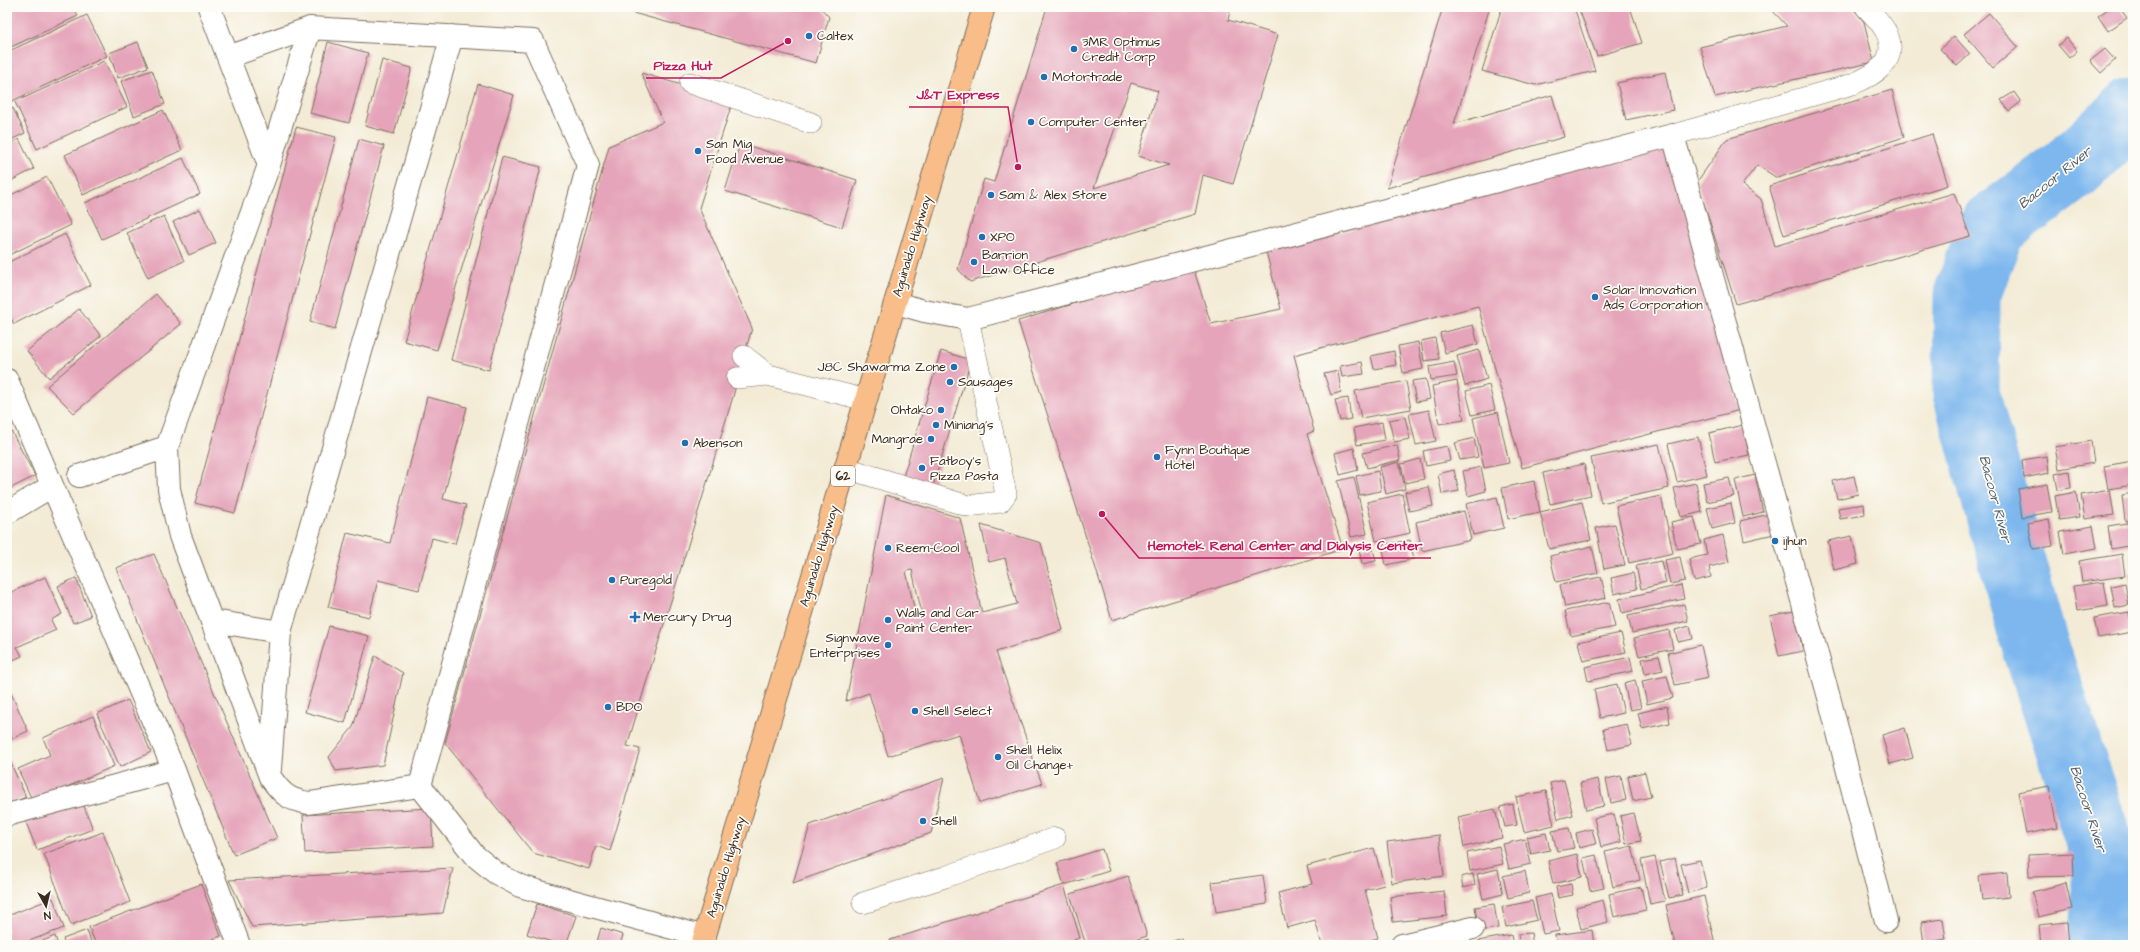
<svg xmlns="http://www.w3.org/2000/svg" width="2140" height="952" font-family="'Architects Daughter',sans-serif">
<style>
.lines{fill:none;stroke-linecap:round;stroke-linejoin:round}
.river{stroke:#7db7ee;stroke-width:67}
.building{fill:#e5a4ba;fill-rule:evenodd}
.lane-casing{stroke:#7b6e5e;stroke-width:22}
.street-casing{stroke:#7b6e5e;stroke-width:24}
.highway-casing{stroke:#7b6e5e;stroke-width:24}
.lane{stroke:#fff;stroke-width:21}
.street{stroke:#fff;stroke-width:22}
.highway{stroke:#f8bd88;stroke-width:22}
.poi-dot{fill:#1f6fb2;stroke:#fdfcf7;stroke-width:1.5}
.labels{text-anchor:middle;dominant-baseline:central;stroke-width:3.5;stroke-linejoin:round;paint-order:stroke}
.shield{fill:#fdfcf7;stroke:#75695f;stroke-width:1}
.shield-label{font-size:12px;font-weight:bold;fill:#3b2a1e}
.poi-label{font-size:13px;fill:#3b2a1e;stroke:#fdfcf7;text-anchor:start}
.street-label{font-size:13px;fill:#3b2a1e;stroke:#fdfcf7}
.water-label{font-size:14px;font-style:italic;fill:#525b67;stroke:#fdfcf7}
.leader{fill:none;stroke:#c2185b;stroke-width:1.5}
.callout-dot{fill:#c2185b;stroke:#fdfcf7;stroke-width:1.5}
.callout-label{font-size:14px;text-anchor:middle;font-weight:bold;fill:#c2185b;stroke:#fdfcf7;stroke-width:3.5;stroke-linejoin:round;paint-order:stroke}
</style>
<rect width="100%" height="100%" fill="#fdfcf7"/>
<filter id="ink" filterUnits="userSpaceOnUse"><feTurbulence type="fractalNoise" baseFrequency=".025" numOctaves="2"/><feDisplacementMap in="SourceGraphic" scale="8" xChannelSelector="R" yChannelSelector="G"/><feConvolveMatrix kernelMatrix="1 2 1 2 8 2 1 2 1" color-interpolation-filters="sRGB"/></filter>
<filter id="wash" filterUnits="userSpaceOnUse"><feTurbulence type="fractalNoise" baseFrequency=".012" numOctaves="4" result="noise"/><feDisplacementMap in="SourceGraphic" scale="16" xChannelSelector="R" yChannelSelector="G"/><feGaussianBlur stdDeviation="0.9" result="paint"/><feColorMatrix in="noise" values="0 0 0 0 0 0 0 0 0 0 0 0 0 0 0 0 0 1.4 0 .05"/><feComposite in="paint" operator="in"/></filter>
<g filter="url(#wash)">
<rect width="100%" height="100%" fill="#f3ebd5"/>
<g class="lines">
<path class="river" d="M2102 945 2106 864 2032 635 1966 393 1967 295 1992 227 2074 166 2133 111"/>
</g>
<g id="blocks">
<path class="building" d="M7 7H74L78 16 11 47 7 39Z
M622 7H820L829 17 816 63 622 10Z
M1047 7H1231L1228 20 1278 35 1233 184 1203 175 1195 214 970 282 958 269 984 179 994 182ZM1131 83 1158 91 1138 156 1169 165 1094 188Z
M1443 7H1490L1454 124 1552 95 1564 137 1387 188Z
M1502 7H1574L1595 71 1535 85 1482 71Z
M1578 7H1630L1642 43 1597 56Z
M1769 7H1852L1864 22 1874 62 1715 97 1700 47 1787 26Z
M2111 7H2119L2127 18 2108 31 2098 16Z
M1989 13 2018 47 1993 68 1964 34Z
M87 15 107 56 8 103 7 52Z
M1954 36 1970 54 1957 66 1940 49Z
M2067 38 2077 51 2069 58 2058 45Z
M138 42 148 67 118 78 109 53Z
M328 42 368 53 349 123 310 113Z
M2105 49 2115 60 2101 73 2090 61Z
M382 60 412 68 394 134 365 126Z
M104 61 127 107 37 149 15 102Z
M152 70 165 104 134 116 121 81Z
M1665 72 1673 110 1626 120 1617 83Z
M641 73 733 100 699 208 752 328 732 400 627 746 640 749 610 851 596 846 589 869 533 853 445 743 609 146 663 122Z
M478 84 514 95 437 350 404 341Z
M1892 90 1904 137 1777 178 1757 165 1742 185 1761 199 1775 246 1954 193 1970 236 1736 304 1697 182 1727 139Z
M2014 92 2021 102 2009 111 2001 100Z
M13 108 25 133 7 142V111Z
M163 110 182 150 83 195 65 155Z
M296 127 336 137 235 513 195 503Z
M1932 134 1948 185 1784 235 1769 186Z
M19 139 34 169 7 183V145Z
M359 139 384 146 335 329 310 322Z
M740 143 857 180 842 227 725 191Z
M1668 144 1740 410 1522 468 1478 306 1294 355 1314 431 1307 434 1343 549 1112 620 1018 321 1193 267 1211 324 1281 309 1266 252Z
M502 157 541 167 489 370 451 360Z
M183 158 200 194 102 239 85 203Z
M47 177 71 225 7 256V197Z
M200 209 216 243 189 255 173 222Z
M164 216 184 261 148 278 127 233Z
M65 234 91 285 14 324 7 311V263Z
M156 294 181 324 74 413 47 386Z
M79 309 101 336 49 378 27 351Z
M1473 325 1478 344 1445 353 1440 333Z
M1435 338 1439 359 1424 361 1421 341Z
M1418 342 1423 369 1403 373 1398 346Z
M1479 350 1487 379 1465 386 1457 356Z
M941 351 971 360 933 486 903 477Z
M1394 351 1396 365 1374 369 1371 356Z
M1362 362 1364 374 1342 377 1340 366Z
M1454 362 1457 376 1431 380 1429 367Z
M1338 371 1341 392 1331 395 1324 374Z
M1426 379 1430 399 1416 402 1412 381Z
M1406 381 1411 409 1361 418 1355 391Z
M1457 381 1464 420 1439 424 1432 386Z
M1489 385 1495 410 1472 415 1466 391Z
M427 397 467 407 443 499 466 505 455 544 432 538 419 590 378 580 369 617 328 607 347 533 390 543Z
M1348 398 1351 419 1340 421 1335 400Z
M1429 410 1436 441 1416 445 1409 414Z
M1498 412 1509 463 1484 468 1473 418Z
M1405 417 1410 439 1394 442 1389 420Z
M1382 422 1385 440 1357 445 1354 428Z
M7 423 35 476 7 490Z
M1743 425 1749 455 1715 462 1709 433Z
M1698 437 1707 475 1677 482 1668 444Z
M1474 438 1478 457 1460 460 1455 443Z
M2091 441 2094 463 2059 469 2055 447Z
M1659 444 1669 488 1601 503 1591 458Z
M1397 445 1400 460 1367 468 1363 453Z
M1447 446 1450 461 1426 466 1423 451Z
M1354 448 1358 470 1340 475 1335 453Z
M2047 456 2049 473 2024 478 2022 460Z
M1420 459 1424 479 1405 483 1401 464Z
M2133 461V485L2108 489 2104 466Z
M1399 462 1405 489 1386 494 1380 467Z
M1584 464 1591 495 1550 504 1543 473Z
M1481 467 1486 491 1468 496 1463 471Z
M1454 470 1459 491 1442 494 1438 474Z
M1378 471 1381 491 1360 495 1356 476Z
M2069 471 2071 488 2058 490 2055 474Z
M1755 475 1763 512 1743 517 1735 480Z
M1854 476 1858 494 1837 499 1833 481Z
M1354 477 1367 534 1351 537 1338 481Z
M1729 478 1734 496 1707 502 1703 483Z
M1534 481 1540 512 1582 502 1591 540 1549 549 1540 512 1508 519 1502 488Z
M1696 483 1702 512 1681 517 1674 488Z
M2047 484 2052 512 2022 517 2018 489Z
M1429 487 1433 506 1409 511 1405 492Z
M2110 490 2114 515 2085 519 2081 495Z
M2076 492 2080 517 2059 520 2055 496Z
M2133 493V520L2125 521 2122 495Z
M1402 494 1410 533 1376 541 1367 502Z
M886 495 960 518 982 613 1017 604 1005 558 989 562 981 525 1041 543 1063 630 996 652 1042 784 980 803 959 734 888 756 869 693 846 701ZM912 570 922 614 916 616 906 571Z
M1661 496 1673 553 1629 563 1616 506Z
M1497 497 1504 528 1473 535 1466 504Z
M1731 503 1735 523 1712 529 1707 508Z
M1864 504 1865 515 1840 519 1838 508Z
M1464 511 1471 540 1422 551 1416 522Z
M1769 514 1774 534 1744 541 1740 521Z
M1694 517 1701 544 1677 549 1671 522Z
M2049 519 2053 546 2033 549 2028 523Z
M2133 522V545L2111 549 2108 526Z
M1615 524 1625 565 1604 569 1596 528Z
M2093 526 2097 548 2064 554 2060 532Z
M1723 535 1729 562 1709 567 1711 577 1694 581 1689 559 1707 555 1704 540Z
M1852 536 1858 564 1834 570 1828 541Z
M1410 540 1414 559 1386 565 1382 545Z
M1372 545 1376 561 1362 564 1359 549Z
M1592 546 1598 573 1556 582 1550 556Z
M2133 553V570H2132L2130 554Z
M154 554 277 838 234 855 116 568Z
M2122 554 2125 576 2082 582 2079 561Z
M1680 557 1685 581 1670 584 1665 560Z
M1661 561 1666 583 1641 589 1636 566Z
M1633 573 1637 589 1614 594 1611 578Z
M2133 573V594H2132L2129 574Z
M45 577 62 614 51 620 56 630 17 647 22 656 7 663V594Z
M1601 577 1606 598 1565 607 1560 585Z
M76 578 91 616 73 623 58 586Z
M2104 582 2108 606 2077 611 2073 586Z
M2125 583 2129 605 2115 608 2111 586Z
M1681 585 1684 599 1622 613 1619 599Z
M1609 602 1615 627 1571 636 1565 611Z
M1684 604 1688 621 1632 633 1628 616Z
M1794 611 1803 651 1779 656 1770 616Z
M2129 612 2132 632 2098 638 2094 618Z
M329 626 369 636 345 723 305 712Z
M1690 626 1693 639 1678 642 1675 630Z
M1669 630 1673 649 1639 656 1634 638Z
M1621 633 1626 652 1583 661 1578 642Z
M1701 645 1708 678 1675 685 1668 653Z
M375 656 403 673 383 765 336 771 329 757 353 727Z
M1659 656 1663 670 1645 674 1642 659Z
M1630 657 1633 671 1588 681 1585 667Z
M1667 676 1673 698 1647 704 1642 681Z
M1635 680 1641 708 1630 710 1624 683Z
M7 684 28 731 7 741Z
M1617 684 1624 713 1600 718 1594 689Z
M128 700 151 752 120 767 97 714Z
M1667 706 1670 723 1642 729 1638 713Z
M93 716 114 766 33 802 18 769 50 755 43 738Z
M1627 724 1632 745 1608 750 1603 729Z
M1905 728 1913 758 1890 764 1882 735Z
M7 755 26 797 7 805Z
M1645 772 1651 797 1633 801 1628 776Z
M1621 776 1626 800 1611 803 1606 779Z
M944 778 931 833 793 883 810 825Z
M1598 779 1604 806 1586 810 1580 783Z
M1564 780 1573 815 1558 819 1550 783Z
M2049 786 2057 828 2026 834 2018 792Z
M1546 791 1554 825 1524 832 1516 797Z
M81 799 93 829 37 850 25 820Z
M1513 804 1517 825 1505 827 1500 807Z
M431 808 433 846 305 853 303 815Z
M1495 809 1502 838 1464 847 1458 817Z
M1634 813 1641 841 1626 844 1620 816Z
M1614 814 1621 842 1601 847 1594 818Z
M1569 828 1574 848 1557 851 1552 831Z
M1592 829 1596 844 1579 848 1576 833Z
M103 832 130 902 71 925 44 854Z
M1546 833 1550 850 1531 854 1527 837Z
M1439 835 1444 876 1392 883 1387 842Z
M1525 839 1531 864 1509 869 1503 844Z
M1499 846 1503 864 1470 871 1467 853Z
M1632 846 1640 880 1613 887 1605 852Z
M1374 848 1384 885 1365 890 1378 938 1351 945H1322L1315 920 1287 928 1278 893 1312 884 1307 866Z
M1102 849 1109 871 1064 885 1057 863Z
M2073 853 2074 876 2029 877 2028 855Z
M1577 854 1582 877 1553 884 1548 861Z
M1596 855 1604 888 1590 891 1583 858Z
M1655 857 1665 901 1650 904 1641 860Z
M1675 858 1683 895 1669 898 1660 862Z
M1700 860 1707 888 1688 893 1681 864Z
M453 868 443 913 252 927 229 880Z
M1498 869 1503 894 1483 899 1477 874Z
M1525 871 1529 893 1508 898 1503 876Z
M2007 873 2009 897 1982 900 1979 876Z
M1473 874 1475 885 1463 888 1461 877Z
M1263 875 1267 904 1216 912 1212 882Z
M1128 876 1147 936 1120 945H1086L1070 894Z
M2066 883 2072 909 2038 917 2032 892Z
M201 884 221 936 196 945H96L89 927Z
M1571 884 1573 895 1558 898 1556 887Z
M1064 885 1080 938 1056 945H891L890 940Z
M1641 887 1646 910 1614 917 1609 894Z
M1444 891 1447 916 1393 922 1390 897Z
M1551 894 1559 931 1543 934 1535 898Z
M1704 896 1715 944 1675 945 1666 905Z
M53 898 64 928 18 945H7V916Z
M1603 900 1608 922 1581 929 1576 907Z
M1532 901 1537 920 1506 927 1502 907Z
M537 904 576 916 566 945H561L527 934Z
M1494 904 1498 928 1479 931 1475 907Z
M1943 919 1946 939 1924 943 1921 922Z
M2067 922 2069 945H2041L2039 925Z
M601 928 623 935 620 945H596Z
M87 930 92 945H65L63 939Z
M1592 930 1594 945H1557L1555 935Z
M1531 933 1533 945H1519L1518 934Z
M1511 935 1513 945H1478V941Z
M55 936 58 945H33Z
M1182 938 1184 945H1162Z
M1148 939 1150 945H1132Z"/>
</g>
</g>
<g filter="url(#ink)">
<use href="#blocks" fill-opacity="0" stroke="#7b6e5e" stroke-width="1"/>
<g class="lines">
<defs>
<path id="lane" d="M690 83 811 123
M1673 135 1853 84C1874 75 1899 62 1887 34 1883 24 1873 15 1866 7
M744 356 768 375
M737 378 768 375 866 400
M846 468 968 506 1000 502 1006 494 968 319
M863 903 945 877 1055 838"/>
<path id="street" d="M209 7 269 165
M310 28 269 165 167 447 169 489 180 536 270 777C282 794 288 800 309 803L420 786
M228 57 310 28 533 41 588 165 420 786
M896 303 924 311 968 319 1673 135 1830 701 1886 921
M7 380 174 770 239 945
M79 476 167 447
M7 513 52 486
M213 621 280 632
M270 769 280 632 452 36
M420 786 474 855 496 873 520 886 551 895 705 937
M7 815 174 770
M1402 945 1473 928"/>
<path id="highway" d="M702 945 984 7"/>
</defs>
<use href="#lane" class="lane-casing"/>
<use href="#street" class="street-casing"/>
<use href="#highway" class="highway-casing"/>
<use href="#lane" class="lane"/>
<use href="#street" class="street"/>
<use href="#highway" class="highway"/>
</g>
</g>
<g class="poi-dot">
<circle cx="809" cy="36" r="4"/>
<circle cx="1074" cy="49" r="4"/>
<circle cx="1044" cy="77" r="4"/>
<circle cx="1031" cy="122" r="4"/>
<circle cx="698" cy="151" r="4"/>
<circle cx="991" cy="195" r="4"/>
<circle cx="982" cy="237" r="4"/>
<circle cx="974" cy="262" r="4"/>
<circle cx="1595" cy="297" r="4"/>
<circle cx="954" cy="367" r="4"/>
<circle cx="950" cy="382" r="4"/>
<circle cx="941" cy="410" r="4"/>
<circle cx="936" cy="425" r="4"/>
<circle cx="931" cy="439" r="4"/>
<circle cx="685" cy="443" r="4"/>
<circle cx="1157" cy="457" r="4"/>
<circle cx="922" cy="468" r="4"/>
<circle cx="1775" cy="541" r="4"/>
<circle cx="888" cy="548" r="4"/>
<circle cx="612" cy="580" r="4"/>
<path d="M633 611h4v4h4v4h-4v4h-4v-4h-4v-4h4z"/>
<circle cx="888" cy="620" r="4"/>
<circle cx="888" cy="645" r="4"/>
<circle cx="608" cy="707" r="4"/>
<circle cx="915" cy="711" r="4"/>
<circle cx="998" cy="757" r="4"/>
<circle cx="923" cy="821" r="4"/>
</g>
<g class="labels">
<rect class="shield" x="831" y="466" width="24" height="20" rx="3"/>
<g class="shield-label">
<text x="843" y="476">62</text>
</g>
<g class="poi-label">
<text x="817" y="36">Caltex</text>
<text x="1082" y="42">3MR Optimus<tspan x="1082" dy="15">Credit Corp</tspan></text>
<text x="1052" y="77">Motortrade</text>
<text x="1039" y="122">Computer Center</text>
<text x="706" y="144">San Mig<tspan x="706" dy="15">Food Avenue</tspan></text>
<text x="999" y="195">Sam &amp; Alex Store</text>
<text x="990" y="237">XPO</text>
<text x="982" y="255">Barrion<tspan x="982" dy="15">Law Office</tspan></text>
<text x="1603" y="290">Solar Innovation<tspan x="1603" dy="15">Ads Corporation</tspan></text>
<text x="946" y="367" text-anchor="end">J8C Shawarma Zone</text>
<text x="958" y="382">Sausages</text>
<text x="933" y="410" text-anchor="end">Ohtako</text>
<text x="944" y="425">Miniang's</text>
<text x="923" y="439" text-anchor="end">Mangrae</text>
<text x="693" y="443">Abenson</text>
<text x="1165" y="450">Fynn Boutique<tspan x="1165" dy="15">Hotel</tspan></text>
<text x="930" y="461">Fatboy's<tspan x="930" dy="15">Pizza Pasta</tspan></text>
<text x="1783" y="541">ijhun</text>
<text x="896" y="548">Reem-Cool</text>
<text x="620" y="580">Puregold</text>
<text x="896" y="613">Walls and Car<tspan x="896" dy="15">Paint Center</tspan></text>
<text x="643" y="617">Mercury Drug</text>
<text x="880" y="638" text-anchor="end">Signwave<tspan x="880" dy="15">Enterprises</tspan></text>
<text x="616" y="707">BDO</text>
<text x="923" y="711">Shell Select</text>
<text x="1006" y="750">Shell Helix<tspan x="1006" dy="15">Oil Change+</tspan></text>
<text x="931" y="821">Shell</text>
</g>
<g class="street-label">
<text transform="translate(912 246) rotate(-73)">Aguinaldo Highway</text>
<text transform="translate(819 556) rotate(-73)">Aguinaldo Highway</text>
<text transform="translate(726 867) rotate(-73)">Aguinaldo Highway</text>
</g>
<g class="water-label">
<text transform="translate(2055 178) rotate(-39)">Bacoor River</text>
<text transform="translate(1995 499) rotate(75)">Bacoor River</text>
<text transform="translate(2088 809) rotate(72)">Bacoor River</text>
</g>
</g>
<path class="leader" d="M788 41L721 78H646M1018 167L1008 107H909M1102 514L1139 558H1431"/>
<g class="callout-dot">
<circle cx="788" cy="41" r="4"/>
<circle cx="1018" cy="167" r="4"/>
<circle cx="1102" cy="514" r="4"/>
</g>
<g class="callout-label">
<text x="683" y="70">Pizza Hut</text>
<text x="958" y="99">J&amp;T Express</text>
<text x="1285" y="550">Hemotek Renal Center and Dialysis Center</text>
</g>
<rect width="2140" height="952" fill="none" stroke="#fdfcf7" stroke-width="24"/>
<g transform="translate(46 906) rotate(172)" stroke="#fdfcf7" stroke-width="3" paint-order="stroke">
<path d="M0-3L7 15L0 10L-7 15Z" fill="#3b2a1e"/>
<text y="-6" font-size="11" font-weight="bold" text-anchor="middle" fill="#3b2a1e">N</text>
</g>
</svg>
